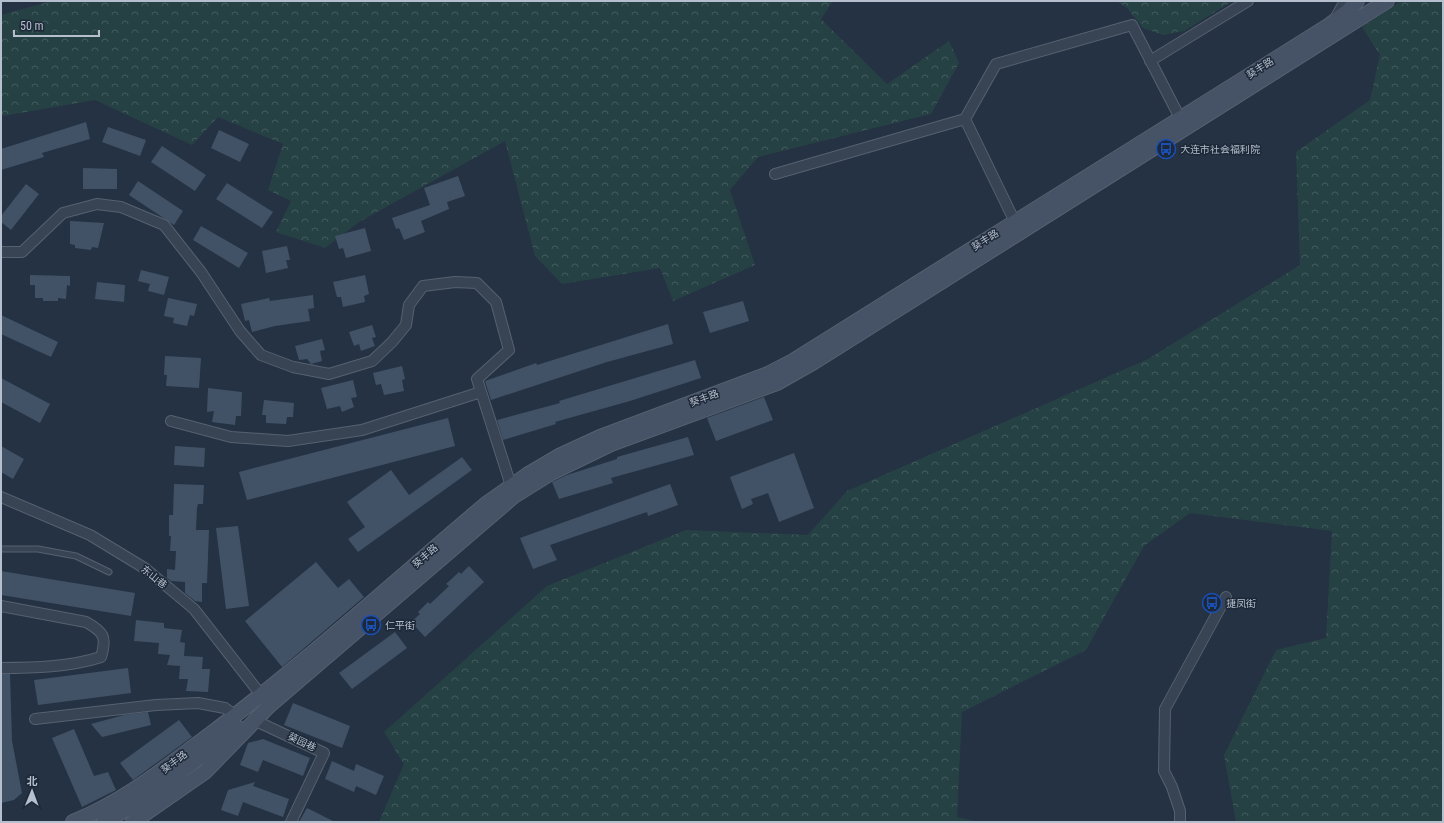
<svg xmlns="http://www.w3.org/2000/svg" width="1444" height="823" font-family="'Roboto Condensed','Noto Sans SC',sans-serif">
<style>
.forest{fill:url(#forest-crowns)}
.building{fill:#425266}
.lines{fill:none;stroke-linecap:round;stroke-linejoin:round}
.lane-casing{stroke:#566170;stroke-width:7}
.street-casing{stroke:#566170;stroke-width:12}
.secondary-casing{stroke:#566170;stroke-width:16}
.lane{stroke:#384453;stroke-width:5}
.street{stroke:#384453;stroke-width:10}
.secondary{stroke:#465266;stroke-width:14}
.labels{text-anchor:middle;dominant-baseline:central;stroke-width:3;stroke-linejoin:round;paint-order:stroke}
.street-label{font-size:10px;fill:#b5bfcd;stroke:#1d2838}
.poi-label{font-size:10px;fill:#b5bfcd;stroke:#1d2838;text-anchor:start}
</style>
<defs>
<pattern id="forest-crowns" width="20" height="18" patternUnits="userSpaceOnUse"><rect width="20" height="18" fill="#264144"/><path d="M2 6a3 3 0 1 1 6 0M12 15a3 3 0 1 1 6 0" fill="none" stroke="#435b5e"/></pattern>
</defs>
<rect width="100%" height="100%" fill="#243243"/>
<path class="forest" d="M52 1H833L821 19 887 84 949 41 959 63 931 114 758 157 730 190 755 265 673 301 660 268 562 284 535 256 505 141 359 222 325 248 276 232 291 201 268 190 283 144 218 117 192 145 95 100 3 116 1 113V15Z
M1116 1H1233L1184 31 1163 35 1143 28 1127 8Z
M1401 1H1443V822H1236L1224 755 1276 650 1326 638 1332 531 1190 513 1144 546 1086 650 962 712 957 817 979 822H379L404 764 384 732 547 586 686 530 808 535 847 491 1148 359 1300 265 1296 152 1370 100 1380 55 1362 27Z"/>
<path class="building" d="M86 122 90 139 42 153 44 157 1 170V149Z
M108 127 146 140 140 156 102 142Z
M219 130 249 144 240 162 211 148Z
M162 146 206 175 195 191 151 162Z
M83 168 117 169V189H83Z
M458 176 465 196 447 202 449 209 421 221 425 232 404 240 399 228 396 229 392 218 430 205 424 188Z
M138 181 183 211 174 225 129 195Z
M227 183 273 212 262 228 216 199Z
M26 184 39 194 11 230 1 222V216Z
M70 221 104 223 98 248 92 247 91 250 75 248V245L70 244Z
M201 226 248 253 239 268 193 240Z
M365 228 371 251 346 258 343 248 339 249 335 236Z
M287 246 290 260H286L288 268 266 273 262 251Z
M141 270 169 277 164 295 148 291 150 284 138 281Z
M30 275 70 276V286L67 285 66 299 58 298V301H43V298H35V285H30Z
M365 275 369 294 364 296 365 302 343 307 341 297H337L333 282Z
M97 282 125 285 124 302 95 299Z
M313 295 314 308 308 309 310 321 275 326 252 332 249 320 245 321 241 304 269 298 270 301Z
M168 298 197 304 194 316 190 315 187 326 173 323 174 318 164 316Z
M743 301 749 321 710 333 703 312Z
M1 315 58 342 51 357 1 334Z
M668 324 673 344 607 362 491 400 485 381 536 363 537 365Z
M372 325 376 337 372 338 375 346 361 351 359 344 354 346 349 332Z
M322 339 325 350 320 351 322 361 311 364 307 359 299 360 295 346Z
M165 356 201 358 199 388 166 386 167 375H164Z
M695 360 701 378 630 401 555 422 556 424 503 440 497 420 560 403 559 401Z
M402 366 405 379 402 380 404 391 384 395 381 384 376 385 373 373Z
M1 378 50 404 40 423 1 402Z
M353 380 357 397 351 398 354 407 342 412 340 406 327 409 321 388Z
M208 388 242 392 241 416H236L235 425 212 422 214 411 207 412Z
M764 397 773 420 716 441 707 418Z
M264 400 294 403 293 417H287L286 424 266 423V415H262Z
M448 418 455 446 247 500 239 472Z
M688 437 694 455 611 478 613 483 559 499 552 482 567 475 617 459V457Z
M1 446 24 459 13 479 1 472Z
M175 446 205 448 204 467 174 465Z
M794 453 814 508 779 522 768 493 751 499 753 504 742 509 730 477Z
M462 457 472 470 358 552 348 539 365 527 347 502 391 470 409 495Z
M174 484 204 485 203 504H198L197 508 196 530H209L207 583H202V602L195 601 185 593V582L171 581 167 578V569L175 570 176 551H170L171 536H169V515H173Z
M670 484 678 505 648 516 647 512 550 545 557 560 533 569 520 538Z
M238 526 249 606 226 609 216 528Z
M316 562 338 588 349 579 364 597 282 667 245 621Z
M469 566 484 582 425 637 411 622 420 614 418 612 428 602 430 604 449 586 446 584 459 572 461 574Z
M1 571 135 593 131 616 1 595Z
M136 620 164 623V628L182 630 180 642 185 643 184 656 203 657 202 669H210L208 692 186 691 188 679H179L180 666 167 665 170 655 158 654 159 643 134 641Z
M395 632 407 648 352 689 339 673Z
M128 668 131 693 38 705 34 680Z
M1 674H10L12 741 22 793 14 800 1 803Z
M293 703 350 726 342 748 284 725Z
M148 712 151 725 102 737 91 724 124 715Z
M179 720 192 737 133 780 120 763Z
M74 729 94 776 108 772 116 790 82 807 52 738Z
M263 739 310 758 303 776 263 760 258 772 240 765 248 743Z
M332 761 354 771 356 764 384 776 376 795 356 786 354 792 325 779Z
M255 782 253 786 289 799 283 817 243 802 238 816 221 810 228 790Z
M307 808 335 822H299Z"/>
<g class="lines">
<defs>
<path id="lane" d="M1 549H38L76 556 109 572"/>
<path id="street" d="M1335 19 1345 1
M1150 61 1248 1
M775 174 965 119
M1015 222 965 119 996 64 1132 25 1180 118
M1 252H22L63 213 97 204 121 207 164 225 201 272 240 331 261 355 293 367 329 374 372 361 392 342 406 325 409 305 423 286 455 282 477 283 496 302 509 350 477 379 513 492
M171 421 231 437 288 441 362 430 481 392
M1 497 90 535 146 569 194 609 265 700
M1 606 86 622C104 632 107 637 101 657 70 667 33 668 1 668
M35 719 156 705 198 703 225 708 236 716
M254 720 324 753 291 822
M1180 822V811L1172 787 1164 771 1165 709 1226 597"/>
<path id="secondary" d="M73 822C126 800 162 770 208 736 304 664 394 582 486 504L527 475 561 455 600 437 768 374 793 361 1328 26 1349 10 1357 1
M104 822 146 798 238 728
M133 822 205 772 269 706 514 496 551 473 611 444 777 383 814 362 1387 1"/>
</defs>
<use href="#lane" class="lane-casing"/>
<use href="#street" class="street-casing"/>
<use href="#secondary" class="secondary-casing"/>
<use href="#lane" class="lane"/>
<use href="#street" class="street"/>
<use href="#secondary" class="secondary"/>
</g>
<defs>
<symbol id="bus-ring" viewBox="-11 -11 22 22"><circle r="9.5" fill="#1d2838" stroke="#1a4fb4" stroke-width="1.5"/><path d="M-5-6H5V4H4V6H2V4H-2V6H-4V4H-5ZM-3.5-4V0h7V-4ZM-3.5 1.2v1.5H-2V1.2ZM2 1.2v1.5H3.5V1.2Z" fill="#1a4fb4"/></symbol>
</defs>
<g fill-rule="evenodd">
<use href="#bus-ring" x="1155" y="138" width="22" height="22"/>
<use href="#bus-ring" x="1201" y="592" width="22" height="22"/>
<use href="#bus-ring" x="360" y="614" width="22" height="22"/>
</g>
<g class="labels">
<g class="street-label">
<text transform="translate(1260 68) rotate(-32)">葵丰路</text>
<text transform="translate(985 240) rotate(-32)">葵丰路</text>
<text transform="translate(704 398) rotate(-20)">葵丰路</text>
<text transform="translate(425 556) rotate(-41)">葵丰路</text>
<text transform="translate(154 577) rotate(39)">东山巷</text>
<text transform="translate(302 742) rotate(25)">葵园巷</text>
<text transform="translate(174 762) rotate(-37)">葵丰路</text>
</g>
<g class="poi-label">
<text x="1180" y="149">大连市社会福利院</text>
<text x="1226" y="603">捷凤街</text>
<text x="385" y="625">仁平街</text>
</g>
</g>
<rect width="1444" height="823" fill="none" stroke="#b5bfcd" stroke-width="4"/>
<g transform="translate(32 791) rotate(1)" stroke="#1d2838" stroke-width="3" paint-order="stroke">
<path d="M0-3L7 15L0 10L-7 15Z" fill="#b5bfcd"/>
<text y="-6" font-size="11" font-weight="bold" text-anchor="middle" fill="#b5bfcd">北</text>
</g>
<path d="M14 30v6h85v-6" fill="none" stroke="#b5bfcd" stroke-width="2"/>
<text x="20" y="30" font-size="12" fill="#b5bfcd" stroke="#1d2838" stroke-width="3" paint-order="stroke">50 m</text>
</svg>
